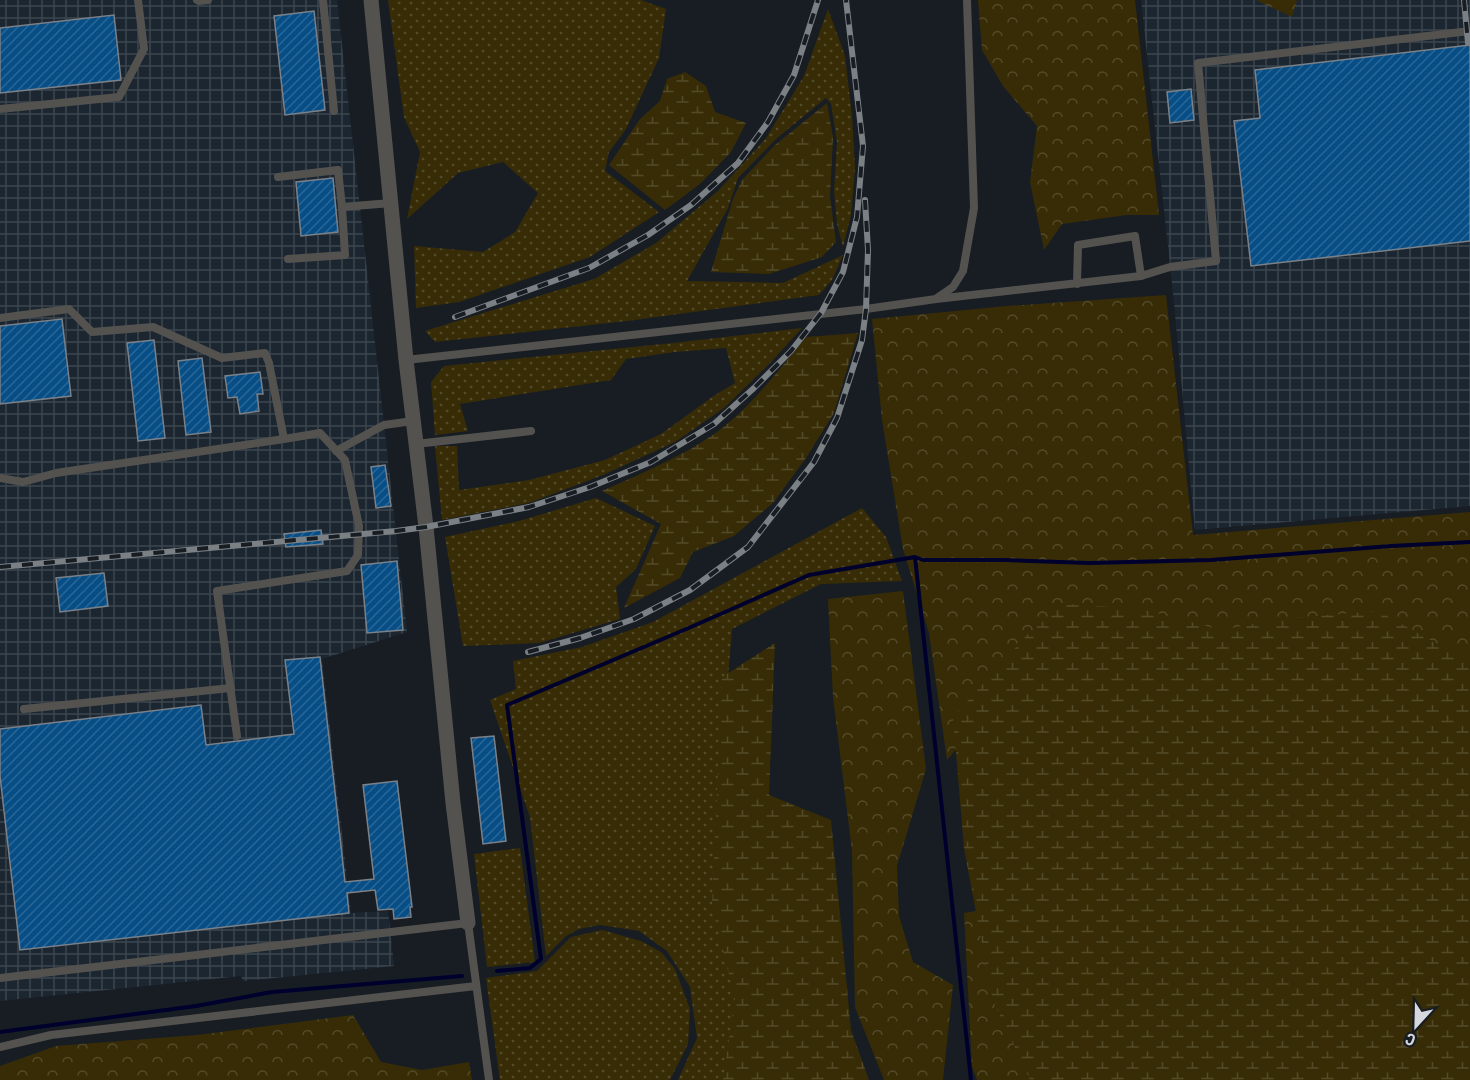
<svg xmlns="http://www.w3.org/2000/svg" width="1470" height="1080" font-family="'Roboto Condensed',sans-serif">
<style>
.industrial{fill:url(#industrial-grid)}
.grass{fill:url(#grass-dots)}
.forest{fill:url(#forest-crowns)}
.wetland{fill:url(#wetland-marsh)}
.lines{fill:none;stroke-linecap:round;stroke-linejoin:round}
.stream{stroke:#00002d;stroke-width:4}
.building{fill:url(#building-hatch);stroke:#7a8189;stroke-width:1.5}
.service{stroke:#54524f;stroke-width:8}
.minor{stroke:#54524f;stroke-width:15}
.rail-casing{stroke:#7b8085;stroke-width:6}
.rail{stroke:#181d23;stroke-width:4;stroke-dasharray:11;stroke-linecap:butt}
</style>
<defs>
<pattern id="industrial-grid" width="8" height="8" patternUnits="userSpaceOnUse" patternTransform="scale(1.5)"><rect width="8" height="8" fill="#1c2630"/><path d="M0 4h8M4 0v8" fill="none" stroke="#3c454e"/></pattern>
<pattern id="grass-dots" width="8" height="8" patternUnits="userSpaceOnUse" patternTransform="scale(1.5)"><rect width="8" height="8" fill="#372c05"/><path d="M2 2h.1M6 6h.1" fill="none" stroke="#534a29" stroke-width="1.8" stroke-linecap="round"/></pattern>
<pattern id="forest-crowns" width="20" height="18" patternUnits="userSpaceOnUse" patternTransform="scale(1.5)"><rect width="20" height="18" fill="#372c05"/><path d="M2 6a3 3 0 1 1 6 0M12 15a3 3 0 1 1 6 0" fill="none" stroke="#534a29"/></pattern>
<pattern id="wetland-marsh" width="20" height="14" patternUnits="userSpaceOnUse" patternTransform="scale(1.5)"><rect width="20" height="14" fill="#372c05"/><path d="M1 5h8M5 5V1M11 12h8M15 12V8" fill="none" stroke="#534a29"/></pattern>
<pattern id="building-hatch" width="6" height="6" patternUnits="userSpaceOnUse" patternTransform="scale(1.5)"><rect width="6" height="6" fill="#074e86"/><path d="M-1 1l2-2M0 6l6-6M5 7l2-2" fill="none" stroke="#2a6797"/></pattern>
</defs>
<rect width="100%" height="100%" fill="#181d23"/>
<path class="industrial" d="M0 0H337L407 632 322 659 351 913 388 911 394 966 243 981 241 976 0 1001Z
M1141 0H1470V506L1195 530 1173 292Z"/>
<path class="grass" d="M388 0H641L666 9 659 58 626 129 609 152 605 171 659 212 590 257 459 302 416 308 414 246 483 252 515 232 538 193 503 162 458 173 407 219 420 152 404 117Z
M828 9 845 56 852 116 855 168 851 215 843 247 837 224 834 191 837 142 831 104 826 98 777 138 738 178 728 208 687 281 783 283 843 255 832 280 819 295 627 321 435 342 425 331 594 279 656 243 718 191 766 138 804 76Z
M802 328 770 363 724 408 675 442 603 475 529 503 442 520 435 446H457L459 490 529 480 605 460 661 434 715 395 735 383 726 348 675 352 626 359 611 380 460 404 468 431 435 435 431 382 444 366 673 343Z
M596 498 655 526 636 569 616 587 620 619 539 643 463 646 445 537 519 521Z
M862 508 886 537 902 581 821 584 732 629 722 748 744 987 728 1080H678L697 1038 690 987 667 951 639 931 600 925 579 929 566 936 546 956 530 817 490 700 516 689 513 661 582 647 653 622Z
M520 848 535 962 487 967 474 854Z
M602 930 641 941 661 952 675 969 690 1009 688 1044 670 1080H500L486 978 537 971 571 937Z"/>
<path class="forest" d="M978 0H1135L1159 215H1127L1062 224 1044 250 1030 182 1037 126 1003 86 982 50Z
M1256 0H1297L1292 17Z
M1166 295 1193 535 1470 512V1000L1444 1080H977L972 1067 964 913 1011 905 988 711 947 760 929 633 903 549 882 420 872 319 1007 306Z
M903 591 926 769 897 866 899 916 913 962 953 985 943 1080H884L855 1007 852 851 833 697 828 599Z
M353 1015 381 1062 422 1070 469 1062 472 1080H0V1066L56 1046 197 1035Z"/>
<path class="wetland" d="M685 72 706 86 715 112 746 123 731 152 700 184 665 210 609 165 640 119 660 101 667 79Z
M827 103 833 137 830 197 836 242 822 257 769 274 711 272 733 199 742 180 775 145Z
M858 333 834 413 806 458 773 503 734 536 693 552 680 578 624 608 661 524 602 491C643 473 698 450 732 420 760 395 783 365 806 337Z
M1064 604 1141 609 1221 630 1280 619 1378 611 1470 662V1080H1030L992 998 964 848 953 717 1028 634Z
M775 643 769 795 831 820 851 1030 869 1080H723L735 998 712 906 722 677Z"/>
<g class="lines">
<path class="stream" d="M915 557 971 1080
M497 971 530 968 541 959 507 705 691 627 809 575 915 557 923 560H1004L1089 563 1211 560 1391 546 1470 542
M0 1032 196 1006 272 992 462 976"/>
</g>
<path class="building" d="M314 11 325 110 285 115 274 16Z
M114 15 121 80 0 93V28Z
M1470 45V241L1251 266 1234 121 1260 118 1255 70Z
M1191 89 1194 120 1170 123 1167 92Z
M333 178 338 232 301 236 296 182Z
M62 319 71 396 0 404V326Z
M154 340 165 438 138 441 127 343Z
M202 358 211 432 186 435 178 361Z
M260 372 263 394H257L259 411 240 414 237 397 228 398 225 376Z
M385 465 391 506 376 508 371 467Z
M321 530 323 544 286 547 284 534Z
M397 561 403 630 367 633 361 565Z
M104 573 108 606 60 612 56 578Z
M320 657 345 882 374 879 363 785 397 781 412 907H410L411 917 394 919 393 909 378 910 375 890 347 893 349 913 20 950 0 776V729L201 705 206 745 294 734 285 660Z
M494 736 506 841 483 844 471 738Z"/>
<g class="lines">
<path class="service" d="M197 0 199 1 208 0
M323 0 334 111
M0 109 119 97 144 49 138 0
M278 177 338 170 342 207
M288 259 345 255 342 207 391 203
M1077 284 1078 245 1135 236 1141 276
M937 298 953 287 963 271 974 208 967 0
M0 318 69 309 92 332 153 327 222 358 265 353 269 363 284 439
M406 360 866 309 936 299 1141 276 1170 267 1216 261 1198 63 1470 31
M416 444 531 431
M336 451 384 425 413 421
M0 478 23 482 56 473 284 439 320 433 345 460 359 526 358 555 347 571 217 591 237 736
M24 709 231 688
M0 978 468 923 489 1080
M0 1047 51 1035 476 986"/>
<path class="minor" d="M371 0 406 360 426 527 453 803 468 923"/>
<defs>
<path id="rail" d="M1464 0 1468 43
M455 317 589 268 648 235 691 205 738 163 768 122 794 75 818 0
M0 567 396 531 426 527 529 507 590 487 651 462 714 424 754 388 791 351 821 313 843 272 857 217 863 146 846 0
M528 652 580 638 634 619 690 590 748 547 814 462 837 418 862 340 866 309 868 250 865 200"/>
</defs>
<use href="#rail" class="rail-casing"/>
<use href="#rail" class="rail"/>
</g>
<g transform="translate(1416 1026) rotate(202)" stroke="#181d23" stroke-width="4.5" paint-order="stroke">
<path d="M0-4.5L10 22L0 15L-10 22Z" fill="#d5d9dd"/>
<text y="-9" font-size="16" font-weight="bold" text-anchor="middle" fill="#d5d9dd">С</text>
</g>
</svg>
